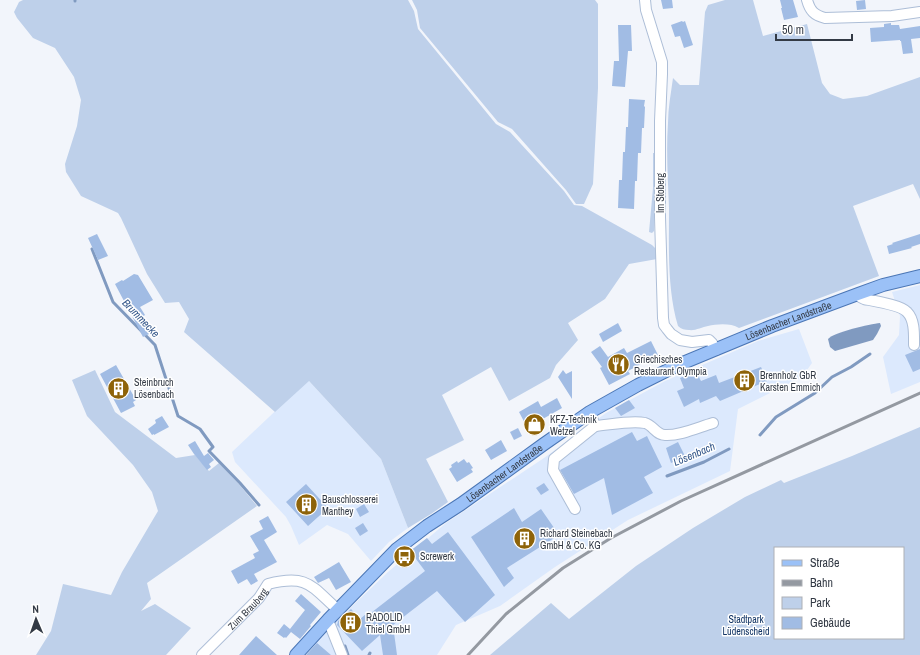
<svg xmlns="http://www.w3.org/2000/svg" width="920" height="655" font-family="'Archivo Narrow',sans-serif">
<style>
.built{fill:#dce9fd}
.green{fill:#bed0ea;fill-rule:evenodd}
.water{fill:#809ac0}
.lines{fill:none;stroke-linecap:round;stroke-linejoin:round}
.stream{stroke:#809ac0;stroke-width:3}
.building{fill:#a1bce4}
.minor-casing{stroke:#adbed7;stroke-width:12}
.major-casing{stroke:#4b76b5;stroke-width:14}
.minor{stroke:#fff;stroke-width:10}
.major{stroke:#9bc1f7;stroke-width:12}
.rail{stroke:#9499a1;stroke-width:3}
.labels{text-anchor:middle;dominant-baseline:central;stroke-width:3;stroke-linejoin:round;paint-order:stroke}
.street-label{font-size:10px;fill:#333a45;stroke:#fff}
.poi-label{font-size:10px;fill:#333a45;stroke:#fff;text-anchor:start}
.park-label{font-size:10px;fill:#123464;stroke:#fff}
.water-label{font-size:11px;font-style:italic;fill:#335689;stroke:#fff}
</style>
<rect width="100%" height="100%" fill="#f2f5fb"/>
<path class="built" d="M920 285V382L891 394 883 357 899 335 900 316 892 292Z
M799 329 812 363 802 377 738 409 730 471 628 520 555 567 500 606 456 625 437 655H306L324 633 388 572 446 523 544 458 606 413 665 381 758 341Z
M308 380 381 459 408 528 389 542 371 561 348 534 327 525 299 545 291 526 286 517 235 462 232 452Z"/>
<path class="green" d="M23 0H408L414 11 418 29 496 124 510 132 564 191 574 205 582 206 652 245 656 249 657 259 629 264 605 299 568 323 578 340 556 365 550 378 509 401 491 367 442 395 464 440 426 459 448 502 431 514 408 528 381 459 309 381 275 412 184 332 189 319 179 302 165 303 147 274 121 218 118 213 81 196 66 172 65 164 77 126 81 100 74 77 55 48 33 38 17 18 14 12 19 2Z
M412 0H595L598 4V88L593 184 584 204H576L566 190 512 129 498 122 420 28 417 10Z
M725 0H753L763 36 807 24 822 83 830 94 843 99 867 96 920 77V199L913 184 853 206 879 276 739 328C731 323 717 324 708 326 702 327 695 331 689 330 685 330 681 329 678 326 667 289 669 247 669 208 668 180 666 152 668 123 668 108 671 93 673 78L680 85H699L705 12 708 5Z
M653 153H655L654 231 652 233 649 232 653 188Z
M95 370 115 412 176 458 195 455 209 471 219 463 238 483 257 506 147 583 151 599 141 611 155 604 191 628 166 655H36L51 631 63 584 111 595 122 572 158 511 152 492 133 465 87 416 72 380Z
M920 427V655H490L551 603 569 619 636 566 693 528 745 497 781 480 784 483 852 456ZM775 548H903V638H775Z"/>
<path class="water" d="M880 323 881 326 877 334 873 340 835 351 830 347 828 339C834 332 870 324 880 323Z"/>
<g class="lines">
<path class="stream" d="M75 1V0
M92 249 113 302 155 345 178 416 200 429 213 447 209 451 240 483 259 505
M760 435 776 417 815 393 832 377 851 367 870 354
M667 476 704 462 729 449
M345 646 348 655
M369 655 370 653"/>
</g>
<path class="building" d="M661 0H672L673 8 663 9Z
M780 0H793L798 17 784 20 781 8H782Z
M865 0 866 9 857 10 856 1Z
M682 21 683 22 685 21 693 45 684 48 680 36 675 37 671 25Z
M891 23V25H899L900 29 920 26V38L911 39 913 53 903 54 901 41H900V40L871 42 870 28 884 27V24Z
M618 25H631L632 51H628L625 87 612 86 614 61H619Z
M629 99 645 100 644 106 645 107 644 128H642L641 153H638L637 181H635L634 209 618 208 619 180H622L623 152H625L626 127H628Z
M97 234 108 256 98 260 88 238Z
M920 234V244L911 247 912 248 889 254 887 246 893 244 892 243Z
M134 274 138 275 153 300 140 307 145 315 142 317 151 333 143 337 115 284 122 280 123 281Z
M618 323 622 331 603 342 599 334Z
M651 341 658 355 628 371 630 374 609 385 600 368 602 367 591 352 600 346 608 357 624 348 627 353Z
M920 349V369L913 372 905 355Z
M116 365 136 400 133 402 135 406 121 413 100 374Z
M761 367 767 381 720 401 716 396 700 403 699 399 684 407 677 391 684 388 680 378 696 371 701 381 716 375 719 383Z
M563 370 566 374 572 371V399L558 377Z
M557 398 562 408 541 420V422L528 429 519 412 538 401 541 407Z
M629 400 635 408 621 416 615 408Z
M162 416 169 427 154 435V434L152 435 148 429 156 423 155 420Z
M518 428 522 436 514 440 510 432Z
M632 432 637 441 647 436 662 467 644 477 653 493 612 515 604 478 574 494 560 470Z
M501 440 507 451 491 460 485 450Z
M195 441 204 456 208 453 214 460 209 464 211 467 207 470 194 454 188 445Z
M678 442 685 456 671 463 666 448Z
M464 459 467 463 469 462 473 468 471 469 473 472 457 482 449 469 452 467 451 465 457 461 458 463Z
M544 483 549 490 541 495 536 488Z
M306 484 328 508 308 526 286 502Z
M364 504 369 512 360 517 356 509Z
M514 508 522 522 541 509 559 535 507 568 514 578 504 587 471 537Z
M268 516 277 532 264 540 277 562 254 574 258 581 251 585 247 579 238 584 231 571 255 558 253 554 259 551 250 536 263 529 259 521Z
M363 523 368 531 360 536 355 528Z
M448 532 495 595 465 622 437 591 393 625 397 655H383L380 635 362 651 337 625 338 621 351 609 360 619 366 614 367 616 425 571 410 551 427 538 432 544Z
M339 562 351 582 336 590 329 578 318 583 314 577Z
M301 594 321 612 310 625 311 626 300 639 291 632 286 638 285 637 284 638 277 633 284 624 290 629 305 610 295 601Z
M256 636 277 655H239Z
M317 643 331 655H306Z"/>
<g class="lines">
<defs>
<g id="minor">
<path d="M645 0 646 10 662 62V74L660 121V217L663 318 664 325 667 329 671 334 680 340 692 342 709 340 712 343 716 350"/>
<path d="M807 0C810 11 814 15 825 18L892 16 920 12"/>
<path d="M858 294 860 297 864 299C874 301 901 305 907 312 915 320 914 335 914 345"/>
<path d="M595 426C609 425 631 420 645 423 653 425 656 435 665 435 680 436 699 427 713 423"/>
<path d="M575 509 553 470 554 459 595 426 590 412"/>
<path d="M328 620 342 655"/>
<path id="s1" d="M202 655 259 598 268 584C308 574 311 586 338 610"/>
</g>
<g id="major">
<path id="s2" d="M296 655 328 620 397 549 427 526 461 504 544 444 590 412 638 385 678 365 772 326 858 294 883 285 920 276"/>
</g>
</defs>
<use href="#minor" class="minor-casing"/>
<use href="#major" class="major-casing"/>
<use href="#minor" class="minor"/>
<use href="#major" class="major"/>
<path class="rail" d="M468 655 506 614 563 568 611 538 681 501 920 393"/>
</g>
<defs>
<symbol id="restaurant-disc" viewBox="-11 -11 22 22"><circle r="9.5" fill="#8e6309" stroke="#fff"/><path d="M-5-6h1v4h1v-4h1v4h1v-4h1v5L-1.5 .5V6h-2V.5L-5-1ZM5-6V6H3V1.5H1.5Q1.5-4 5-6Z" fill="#fff"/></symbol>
<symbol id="building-disc" viewBox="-11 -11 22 22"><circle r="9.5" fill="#8e6309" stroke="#fff"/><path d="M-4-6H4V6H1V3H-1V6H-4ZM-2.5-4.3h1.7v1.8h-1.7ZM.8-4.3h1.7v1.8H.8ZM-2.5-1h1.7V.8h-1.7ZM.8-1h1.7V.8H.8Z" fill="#fff"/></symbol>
<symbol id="shop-disc" viewBox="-11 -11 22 22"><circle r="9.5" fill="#8e6309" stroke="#fff"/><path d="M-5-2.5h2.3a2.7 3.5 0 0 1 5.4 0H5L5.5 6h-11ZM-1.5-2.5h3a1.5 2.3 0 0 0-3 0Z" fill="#fff"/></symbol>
<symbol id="bus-disc" viewBox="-11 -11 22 22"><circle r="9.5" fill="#8e6309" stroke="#fff"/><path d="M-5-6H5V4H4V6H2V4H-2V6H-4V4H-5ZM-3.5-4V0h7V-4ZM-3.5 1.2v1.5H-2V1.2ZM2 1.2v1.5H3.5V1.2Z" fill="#fff"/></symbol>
</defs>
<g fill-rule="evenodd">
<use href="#restaurant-disc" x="606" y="352" width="25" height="25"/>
<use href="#building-disc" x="732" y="368" width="25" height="25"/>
<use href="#building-disc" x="106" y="376" width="25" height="25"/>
<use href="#shop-disc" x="522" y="412" width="25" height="25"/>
<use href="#building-disc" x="294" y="492" width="25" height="25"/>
<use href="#building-disc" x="512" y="526" width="25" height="25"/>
<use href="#bus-disc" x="392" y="544" width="25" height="25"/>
<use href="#building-disc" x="338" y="610" width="25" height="25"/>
</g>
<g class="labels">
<g class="street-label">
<text transform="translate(660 193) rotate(-90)">Im Stoberg</text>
<text stroke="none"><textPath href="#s2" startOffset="602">Lösenbacher Landstraße</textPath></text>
<text stroke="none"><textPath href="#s2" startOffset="278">Lösenbacher Landstraße</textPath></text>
<text stroke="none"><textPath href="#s1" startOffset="65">Zum Brauberg</textPath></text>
</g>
<g class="poi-label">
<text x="634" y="359">Griechisches<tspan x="634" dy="12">Restaurant Olympia</tspan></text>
<text x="760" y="375">Brennholz GbR<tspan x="760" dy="12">Karsten Emmich</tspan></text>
<text x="134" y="382">Steinbruch<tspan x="134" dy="12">Lösenbach</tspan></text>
<text x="550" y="419">KFZ-Technik<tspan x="550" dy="12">Wetzel</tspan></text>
<text x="322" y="499">Bauschlosserei<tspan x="322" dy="12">Manthey</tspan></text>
<text x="540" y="533">Richard Steinebach<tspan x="540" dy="12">GmbH &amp; Co. KG</tspan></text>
<text x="420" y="556">Screwerk</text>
<text x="366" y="617">RADOLID<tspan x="366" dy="12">Thiel GmbH</tspan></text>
</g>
<g class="park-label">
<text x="746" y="619">Stadtpark<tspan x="746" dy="12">Lüdenscheid</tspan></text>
</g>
<g class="water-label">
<text transform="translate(141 318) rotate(46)">Brummecke</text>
<text transform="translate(694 454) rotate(-23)">Lösenbach</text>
</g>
</g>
<rect x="774" y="547" width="130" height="92" fill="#ffffff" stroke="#adb0b5"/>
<rect x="782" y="560" width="20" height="6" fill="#9bc1f7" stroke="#adb0b5"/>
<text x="810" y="567" font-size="12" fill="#333a45">Straße</text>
<rect x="782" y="580" width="20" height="6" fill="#9499a1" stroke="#adb0b5"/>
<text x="810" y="587" font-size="12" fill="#333a45">Bahn</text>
<rect x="782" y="597" width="20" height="12" fill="#bed0ea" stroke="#adb0b5"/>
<text x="810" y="607" font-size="12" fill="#333a45">Park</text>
<rect x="782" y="617" width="20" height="12" fill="#a1bce4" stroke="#adb0b5"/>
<text x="810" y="627" font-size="12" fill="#333a45">Gebäude</text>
<g transform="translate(36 619) rotate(358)" stroke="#ffffff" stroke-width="3" paint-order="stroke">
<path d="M0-3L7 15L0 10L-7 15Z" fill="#333a45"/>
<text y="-6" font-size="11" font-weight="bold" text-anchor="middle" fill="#333a45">N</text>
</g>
<path d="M776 34v6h76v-6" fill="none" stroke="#333a45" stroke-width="2"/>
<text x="782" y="34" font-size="12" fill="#333a45" stroke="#ffffff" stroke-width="3" paint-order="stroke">50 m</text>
</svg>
